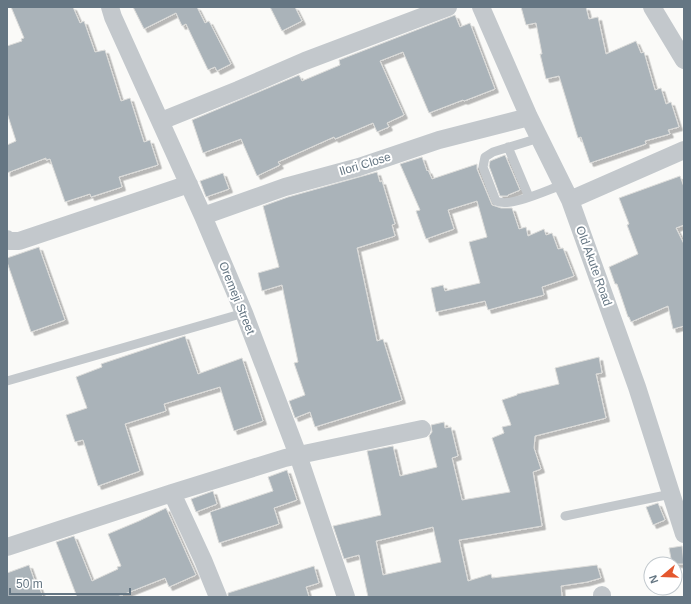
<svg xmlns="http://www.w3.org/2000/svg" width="691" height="604" font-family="Helvetica,sans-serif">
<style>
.building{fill:#aab3b9;stroke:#dcdcda;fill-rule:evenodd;filter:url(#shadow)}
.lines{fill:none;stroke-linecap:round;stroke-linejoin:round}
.lane{stroke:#c3c8cc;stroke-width:9}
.street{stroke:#c3c8cc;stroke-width:18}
.labels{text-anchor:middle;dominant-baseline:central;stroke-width:4;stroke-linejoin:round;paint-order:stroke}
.street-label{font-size:12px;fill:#657683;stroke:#fff}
</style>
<defs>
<filter id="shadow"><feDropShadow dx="3.5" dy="3.5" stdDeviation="0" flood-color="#0004"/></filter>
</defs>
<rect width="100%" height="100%" fill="#fafaf8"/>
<path class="building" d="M11 7H73L80 23 84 21 95 52 105 50 121 101 130 98 144 142 150 140 158 165 119 177 122 187 91 197 90 194 65 202 50 159 46 160V158L7 173V145L16 141 7 113V46L22 41 21 39 24 38Z
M133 7H197L205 23 209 21 231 64 217 71 215 67 208 70 186 24 182 26 176 13 144 29Z
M270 7H295L302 21 282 31Z
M521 7H586L589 19 598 17 606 54 636 41 641 53 644 52 655 90 661 88 666 104 671 102 679 127 668 130 670 134 645 141 646 144 590 163 581 137 578 138 559 76 546 79 540 54H542L536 23 526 25Z
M455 15 460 27 470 23 495 89 464 101 463 100 429 113 403 52 380 61 404 115 387 123 389 127 377 132 373 123 335 139 334 137 278 162 280 165 257 176 241 139 203 153 192 120 299 75 302 81 340 65 339 60Z
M505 155 520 190 508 195V196H500L489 166 490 161Z
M422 157 427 171 428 170 432 179 477 164V169L492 205 501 208H512L519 229 526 227 528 236 544 229 546 235 552 233 558 249 563 248 574 276 542 287 544 295 488 310 485 301 436 312 431 288 443 285 445 291 480 283 469 242 487 237 477 201 448 210 454 229 426 239 416 211 420 210 400 164Z
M377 172 380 182 382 181 395 224 392 225 395 236 357 248 377 341 383 339 402 400 315 427 310 412 295 418 289 401 305 395 294 363 298 362 282 285 262 291 258 273 279 267 263 206 288 197Z
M223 173 229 189 206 197 200 181Z
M680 176 684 187V225L676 228 684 244V326L673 329 668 306 631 322 629 317H628L617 284H615L609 267 638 254 627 225 629 224 619 198Z
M39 247 65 320 31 332 7 262V258Z
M185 336 198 374 242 358 263 421 234 431 220 387 164 404 166 411 125 424 140 471 98 486 83 440 75 442 66 415 87 408 76 377 102 367 101 364Z
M599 357 602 373 596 374 606 418 535 436 534 448 541 469 533 472 542 526 459 540 468 581 491 574 492 578 597 565 601 578 587 582 561 586 562 597H368L359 555 344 559 333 526 381 515 367 451 393 446 400 476 437 467 429 436 432 432 431 425 444 422 445 428 451 427 458 456 452 458 462 500 510 492 492 438 504 433 502 427 511 425 502 400 517 395V394L559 384 555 368ZM433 527 441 562 383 575 376 541Z
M287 470 297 500 274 508 279 524 219 543 210 512 273 491 268 477Z
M213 491 217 504 196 512 191 499Z
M658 503 665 520 653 525 646 507Z
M166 508 196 575 169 587 165 578 117 597H77L56 542 74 536 92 581 118 569 117 567 121 566 108 534 139 521Z
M682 546 684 564H672L669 548Z
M29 565 35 582 37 581 43 597H7V573Z
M314 566 319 583 306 587 309 597H228V593Z"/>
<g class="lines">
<path class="lane" d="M539 138 493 152 485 157 483 167 496 201C510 208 547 190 562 185
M508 147 529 197
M7 381 244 313
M565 516 671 494"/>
<path class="street" d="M110 7 113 17 203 216 244 313 298 455 346 597
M481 7 529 117 570 200 637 387 684 534
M652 7 684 60
M161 121 238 90 305 61 448 7
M570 200 684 150
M203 216 285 187 359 167 439 140 529 117
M7 239 9 241H19L189 184
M172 493 203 560 218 597
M7 547 172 493 285 458 422 429
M602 595V597"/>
</g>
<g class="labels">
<g class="street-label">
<text transform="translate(365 164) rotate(-17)">Ilori Close</text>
<text transform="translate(594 266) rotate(70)">Old Akute Road</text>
<text transform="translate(237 298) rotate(68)">Oremeji Street</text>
</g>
</g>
<rect width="691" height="604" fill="none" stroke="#657683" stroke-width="16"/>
<g transform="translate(663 576) rotate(251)"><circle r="19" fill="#ffffff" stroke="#c1c8cd"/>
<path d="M0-3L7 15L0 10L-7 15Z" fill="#e4572e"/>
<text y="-6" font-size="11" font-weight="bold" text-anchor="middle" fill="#657683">N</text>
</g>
<path d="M10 588v6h120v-6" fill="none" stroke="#657683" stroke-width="2"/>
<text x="16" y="588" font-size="12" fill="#657683" stroke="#ffffff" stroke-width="3" paint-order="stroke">50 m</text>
</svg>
